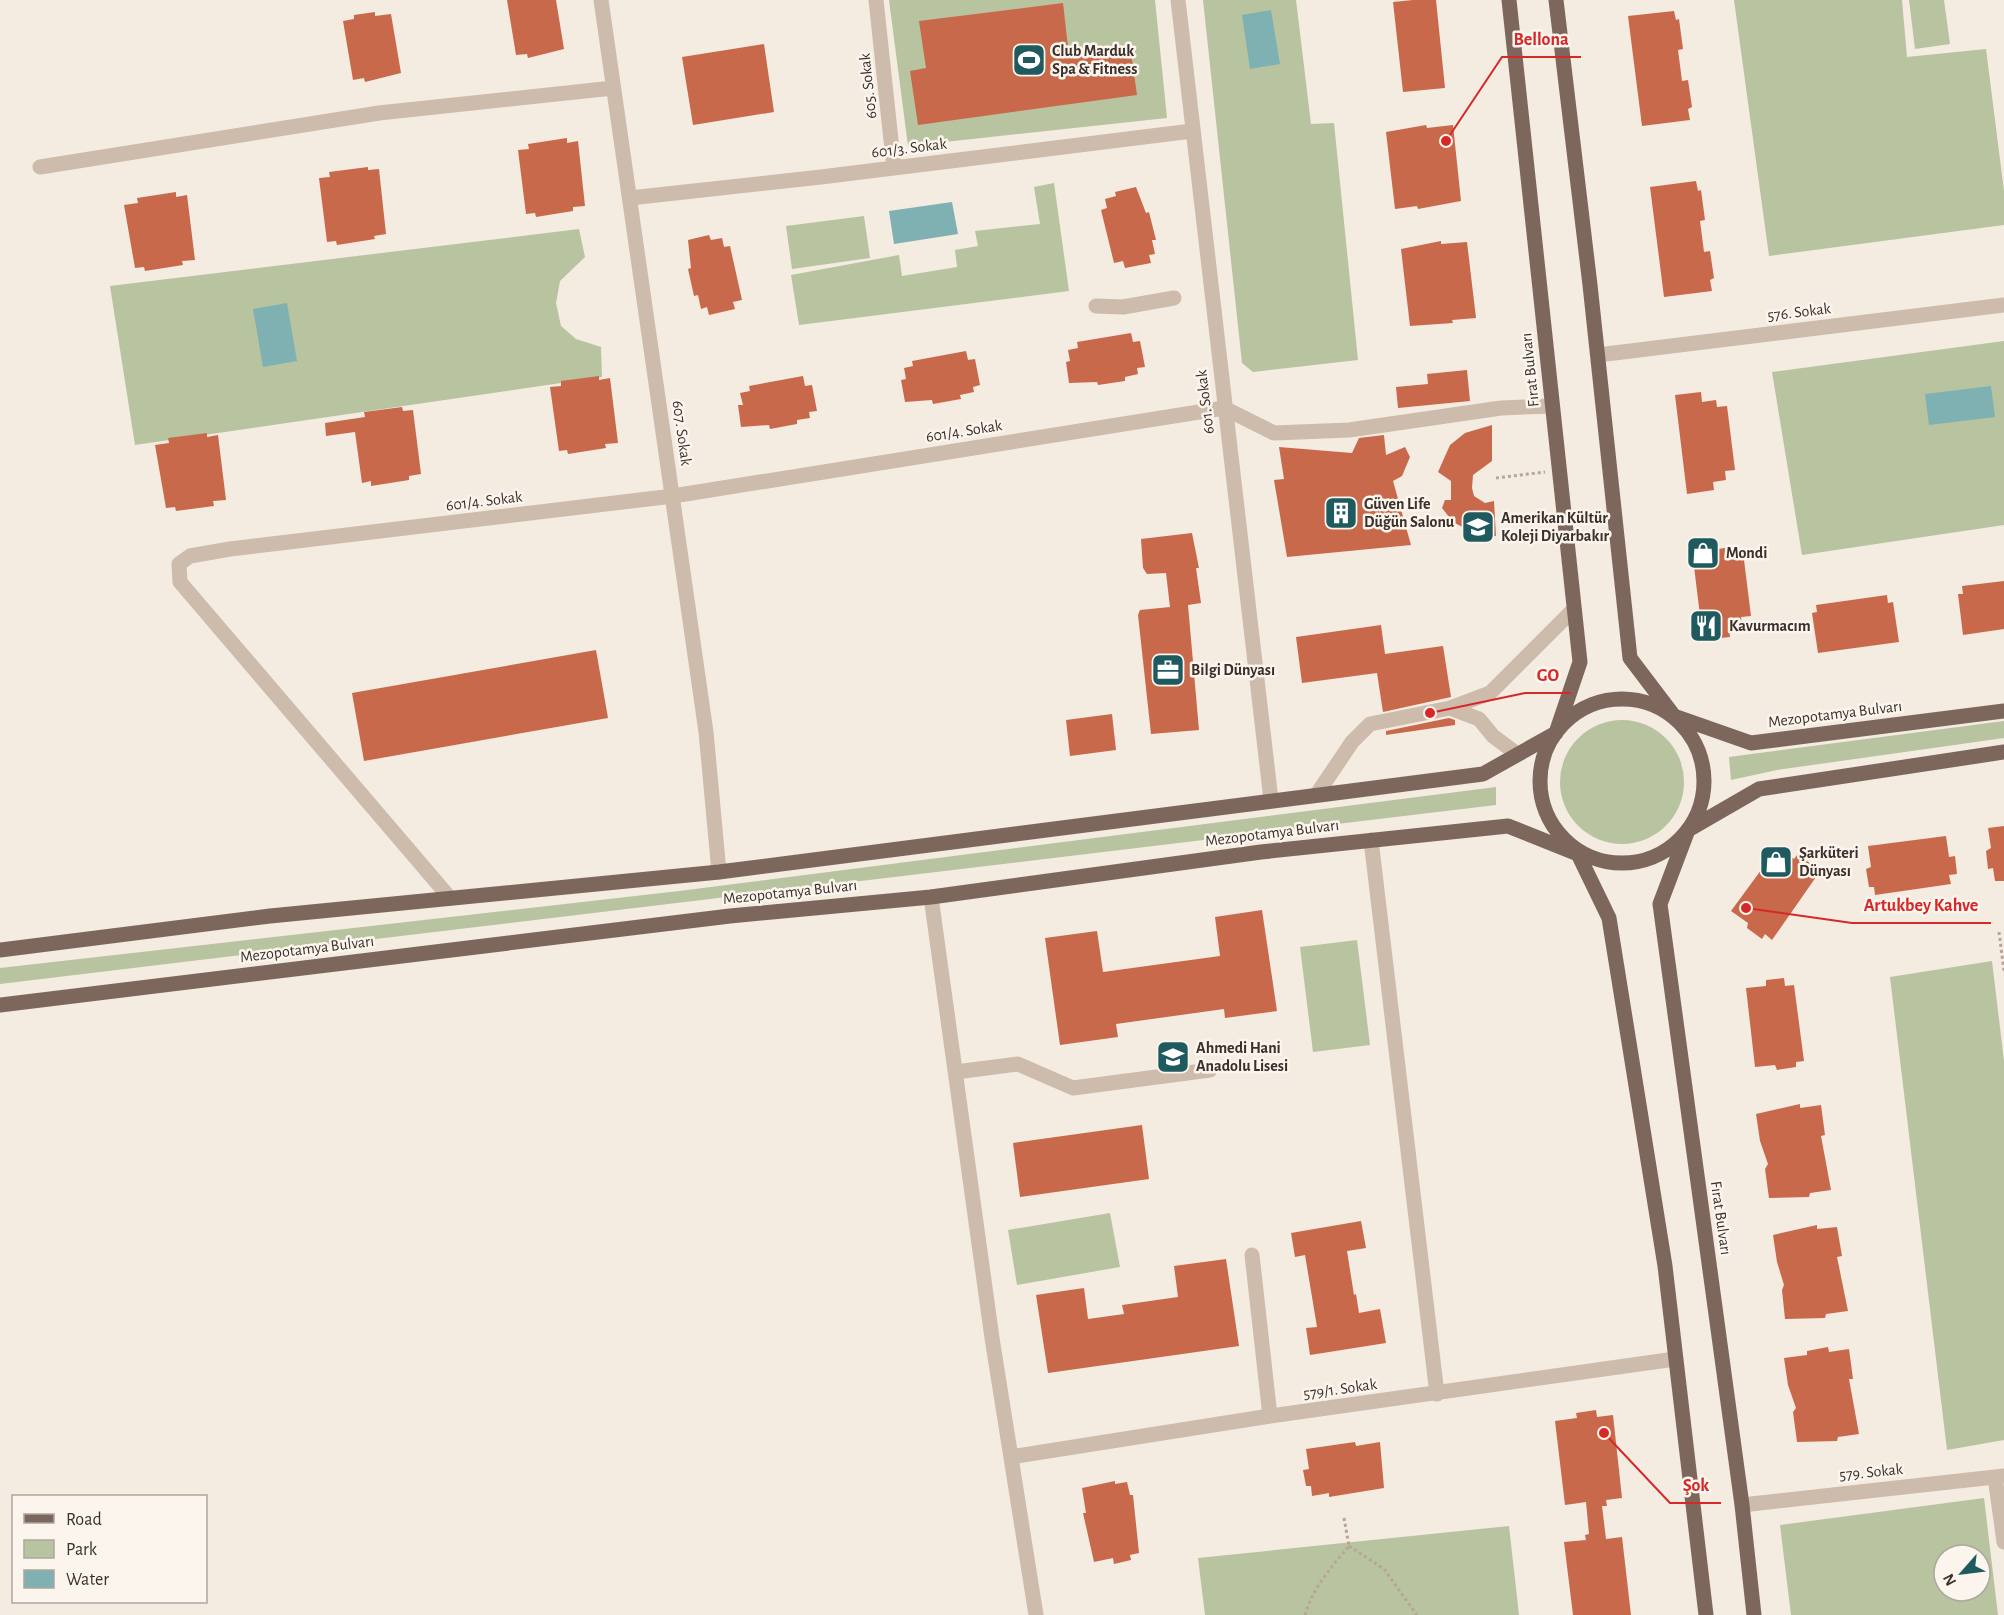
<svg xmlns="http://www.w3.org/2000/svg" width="2004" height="1615" font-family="'Alegreya Sans',sans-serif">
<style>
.green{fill:#b8c4a0;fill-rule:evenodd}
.water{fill:#7fb0b2}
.building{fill:#c8694b}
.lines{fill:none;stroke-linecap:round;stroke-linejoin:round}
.path{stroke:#b9a596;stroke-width:3;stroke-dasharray:3 3;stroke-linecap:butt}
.minor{stroke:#cdbbac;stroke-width:15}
.major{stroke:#7d675c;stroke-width:15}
.labels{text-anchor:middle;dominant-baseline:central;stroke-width:5;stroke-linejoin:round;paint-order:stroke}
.poi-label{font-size:16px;font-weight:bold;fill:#3b302b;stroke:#fbf5ee;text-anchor:start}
.street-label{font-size:16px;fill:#3b302b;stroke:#fbf5ee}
.leader{fill:none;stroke:#d62828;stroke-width:2}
.callout-dot{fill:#d62828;stroke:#fbf5ee;stroke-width:2}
.callout-label{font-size:18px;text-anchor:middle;font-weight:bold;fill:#d62828;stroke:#fbf5ee;stroke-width:5;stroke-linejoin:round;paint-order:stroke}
</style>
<rect width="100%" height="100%" fill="#f4ebe1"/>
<path class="green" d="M889 0H1155L1167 118 908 146Z
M1203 0H1296L1311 124 1334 123 1358 360 1253 372 1242 363Z
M1734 0H1902L1907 57 1986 49 2004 191V225L1769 256Z
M1909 0H1944L1950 44 1915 49Z
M1054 183 1069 291 799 325 791 275 899 255 902 276 957 267 955 250 978 246 975 231 1040 224 1034 187Z
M864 216 870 258 792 269 786 226Z
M579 229 585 257 560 281 556 303 561 326 576 339 601 347 602 377 135 445 110 286Z
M2004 341V525L1802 555 1772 372Z
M1560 782a62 62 0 1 1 124 0a62 62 0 1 1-124 0Z
M2004 721V738L1777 770 1731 780 1729 757Z
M1496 787V805L0 984V968L679 891Z
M1357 940 1370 1045 1313 1052 1300 947Z
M1992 961 2004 1061V1440L1947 1450 1890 977Z
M1110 1213 1120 1267 1017 1285 1008 1230Z
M1984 1498 1998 1615H1791L1780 1525ZM1944 1555H1980V1591H1944Z
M1509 1526 1519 1615H1205L1198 1558Z"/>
<path class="water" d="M1271 10 1280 64 1250 69 1242 15Z
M952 202 958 234 894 244 889 211Z
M287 303 297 361 263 367 253 309Z
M1991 386 1995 417 1929 425 1925 394Z"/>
<path class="building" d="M507 0H556L564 49 528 58 527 54 516 55Z
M1413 0H1436L1445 88 1403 92 1393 2Z
M1063 3 1069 56 1130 45 1137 95 918 125 910 71 926 68 919 21Z
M1674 11 1676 20 1679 19 1683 49 1678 50 1682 81 1688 80 1692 107 1688 109 1690 120 1642 126 1628 16Z
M375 12V16L391 14 401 73 365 82 364 78 353 80 343 21 354 19V15Z
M764 44 774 112 693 125 682 57Z
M1426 125 1427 128 1453 125 1461 201 1418 209 1417 206 1395 209 1386 132Z
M567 138V143L578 141 585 206 573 207V211L536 217 535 213 526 214 518 150 529 149 528 144Z
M368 167V170L379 169 386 234 374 236 375 239 337 245 336 241 327 242 319 178 330 177 329 172Z
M1696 181 1698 191 1701 190 1705 220 1700 221 1704 252 1710 251 1714 278 1710 280 1712 291 1664 297 1650 187Z
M1136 187 1146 213 1149 212 1156 240H1152L1155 254 1149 255 1151 263 1125 268 1123 261 1114 263 1101 210 1107 208 1105 199 1116 196 1115 192Z
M176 192V197L187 195 195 260 182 261 183 265 145 271 144 267 135 268 124 205 138 203 137 198Z
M709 235 711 240 722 238 724 247 730 246 742 300 733 302 735 309 709 315 707 307 701 309 698 295 694 296 688 269 691 268 688 240Z
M1441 241V244L1467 242 1476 318 1452 320 1453 323 1410 326 1401 249Z
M1131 333 1133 342 1140 341 1145 367 1137 368 1138 374 1125 377V381L1098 385 1097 382 1069 383 1066 362 1070 361 1068 350 1078 348 1077 342Z
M966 351 968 360 975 359 980 385 973 387 974 392 960 395 961 399 933 404 932 400 905 402 901 380 906 379 904 368 913 366 912 361Z
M1467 370 1470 401 1398 408 1396 387 1428 384 1427 374Z
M599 376V380L610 378 618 443 605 444 606 448 568 454 567 450 559 451 550 387 561 386V381Z
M803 376 805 386 812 385 817 411 809 412 810 418 797 420V424L770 429 769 425 741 427 738 405H743L740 393 750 391 749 386Z
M1701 392 1702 402 1716 400 1717 407 1727 406 1735 470 1725 471 1726 480 1713 482 1714 490 1687 494 1675 395Z
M402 407 403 411 413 410 421 474 409 476V480L371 486V481L362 483 355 432 326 436 325 423 365 417 364 412Z
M1492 425V461L1473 475 1472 488 1474 496 1485 503 1494 501 1496 536 1481 537 1453 522 1442 508 1445 500H1451V481L1438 472 1450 445 1465 433Z
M207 433V437L218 435 226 500 213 501 214 506 176 511 175 507 166 508 155 445 169 443 168 438Z
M1384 435 1386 455 1405 447 1410 457 1402 476 1393 481 1411 545 1287 557 1274 480 1284 479 1279 447 1352 453 1359 438Z
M1192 533 1199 568H1196L1201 603 1188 605 1199 730 1151 734 1138 615 1140 610 1170 607 1166 573 1147 574 1143 568 1141 539Z
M1716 538 1718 549 1732 547 1733 554 1743 552 1751 616 1741 617 1742 627 1729 628 1730 637 1703 640 1691 542Z
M2004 581V629L1963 635 1958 594H1963L1962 586Z
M1887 595 1888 603 1893 602 1899 642 1818 653 1812 613 1817 612 1816 605Z
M1381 625 1385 654 1443 646 1451 697 1383 712 1377 673 1302 683 1296 637Z
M596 650 608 718 364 761 352 693Z
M1112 714 1116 750 1070 756 1066 720Z
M1449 718 1455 720V725L1386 735V731Z
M2004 826V881H1995L1993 868 1988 869 1986 851 1991 848 1988 828Z
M1946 836 1949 857 1955 856 1957 874 1949 875 1951 884 1875 895 1874 887H1869L1866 869 1871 867 1868 846Z
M1778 847 1794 859 1798 854 1812 865 1808 871 1816 877 1772 940 1765 934 1762 939 1747 928 1748 923 1731 911Z
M1262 910 1277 1011 1225 1018 1224 1009 1116 1024 1118 1037 1060 1045 1045 938 1097 931 1103 972 1220 956 1215 917Z
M1784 978 1785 986 1794 985 1804 1061 1796 1062V1067L1777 1070 1775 1065 1755 1067 1746 988 1766 986V980Z
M1800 1104V1108L1821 1105 1825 1135 1821 1136 1831 1190 1810 1193 1809 1197 1769 1198 1765 1169 1768 1164 1760 1141 1756 1114Z
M1142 1125 1149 1179 1020 1197 1013 1143Z
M1361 1221 1366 1248 1347 1251 1354 1295 1356 1294 1359 1313 1380 1309 1386 1343 1310 1355 1306 1328 1317 1327 1305 1255 1295 1257 1291 1233Z
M1817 1225V1229L1837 1227 1842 1256 1837 1257 1848 1311 1826 1314 1825 1318 1785 1319 1782 1290 1784 1285 1777 1262 1773 1235Z
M1226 1259 1239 1346 1048 1373 1036 1295 1084 1288 1088 1319 1124 1314 1122 1305 1178 1297 1174 1266Z
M1828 1347 1829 1352 1849 1349 1853 1379H1849L1859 1434 1838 1437 1837 1441 1797 1442 1793 1412 1796 1408 1788 1385 1784 1358 1807 1355V1351Z
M1596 1410 1597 1417 1613 1415 1622 1498 1606 1500 1607 1506H1602L1606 1539 1622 1537 1631 1615H1573L1564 1542 1586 1540 1585 1535 1589 1534 1586 1502 1565 1505 1555 1421 1577 1418 1576 1413Z
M1355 1442 1356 1446 1380 1442 1384 1488 1329 1497V1493L1312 1496 1311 1486H1306L1303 1470 1309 1469 1306 1449Z
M1115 1481V1484L1127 1482 1130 1495H1133L1139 1553 1130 1555 1131 1560 1114 1564 1113 1558 1094 1562 1083 1513H1086L1082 1488Z"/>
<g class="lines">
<path class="path" d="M1496 478 1545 472
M1999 932 2004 971
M1349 1546 1384 1569 1417 1615
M1305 1615C1312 1589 1332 1566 1349 1546L1344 1518"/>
<path class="minor" d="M601 0 706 732 719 872
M876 0 894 168
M1178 0 1271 800
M40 167 379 113 613 88
M630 198 821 177 1192 131
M1096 306 1123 307 1174 298
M1598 355 2004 305
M1450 708 1490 693 1574 609
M1317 794 1352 742 1370 724 1450 708 1479 719 1493 736 1517 754
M1371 840 1437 1394
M931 897 992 1338 1036 1615
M450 898 180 582 179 564 190 556 230 549 673 496 1224 408 1274 433 1349 430 1501 408 1552 406
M956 1072 1018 1064 1073 1088 1210 1070
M1252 1255 1270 1416
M1011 1457 1270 1416 1675 1359
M1995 1477 2004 1542
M1742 1505 2004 1476"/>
<path class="major" d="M1556 0 1590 285 1630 658 1674 716 1751 743 2004 711
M1540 781a82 82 0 1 1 164 0a82 82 0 1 1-164 0Z
M0 950 270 916 719 872 1483 774 1556 733 1580 662 1509 0
M0 1005 730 916 931 897 1261 852 1508 826 1578 854 1609 918 1665 1266 1706 1615
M1754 1615 1742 1505 1660 904 1688 830 1759 789 2004 752"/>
</g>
<defs>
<symbol id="stadium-square" viewBox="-11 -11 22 22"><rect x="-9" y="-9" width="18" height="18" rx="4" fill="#1f5a5e" stroke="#fbf5ee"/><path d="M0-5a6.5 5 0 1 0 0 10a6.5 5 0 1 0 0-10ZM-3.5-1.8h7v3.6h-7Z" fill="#fff"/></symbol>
<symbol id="building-square" viewBox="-11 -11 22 22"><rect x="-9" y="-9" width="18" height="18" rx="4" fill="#1f5a5e" stroke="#fbf5ee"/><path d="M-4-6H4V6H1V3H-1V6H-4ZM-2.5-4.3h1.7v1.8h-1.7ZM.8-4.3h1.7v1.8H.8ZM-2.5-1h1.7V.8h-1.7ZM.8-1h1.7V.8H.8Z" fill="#fff"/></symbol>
<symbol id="school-square" viewBox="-11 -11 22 22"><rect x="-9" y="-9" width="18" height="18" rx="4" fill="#1f5a5e" stroke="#fbf5ee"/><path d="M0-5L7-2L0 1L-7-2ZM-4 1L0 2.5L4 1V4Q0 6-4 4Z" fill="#fff"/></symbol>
<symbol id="shop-square" viewBox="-11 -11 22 22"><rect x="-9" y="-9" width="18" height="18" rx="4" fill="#1f5a5e" stroke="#fbf5ee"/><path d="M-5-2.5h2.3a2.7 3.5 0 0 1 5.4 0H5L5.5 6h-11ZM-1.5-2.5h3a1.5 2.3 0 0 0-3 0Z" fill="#fff"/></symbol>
<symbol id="restaurant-square" viewBox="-11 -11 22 22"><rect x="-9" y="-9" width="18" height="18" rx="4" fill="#1f5a5e" stroke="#fbf5ee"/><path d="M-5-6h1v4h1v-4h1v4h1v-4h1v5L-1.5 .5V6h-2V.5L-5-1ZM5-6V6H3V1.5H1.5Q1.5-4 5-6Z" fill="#fff"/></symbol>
<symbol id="office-square" viewBox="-11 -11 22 22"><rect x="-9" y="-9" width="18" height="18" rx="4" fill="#1f5a5e" stroke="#fbf5ee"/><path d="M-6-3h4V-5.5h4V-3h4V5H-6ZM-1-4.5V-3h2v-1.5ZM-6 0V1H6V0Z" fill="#fff"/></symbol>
</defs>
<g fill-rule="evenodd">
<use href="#stadium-square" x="1010" y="41" width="38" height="38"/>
<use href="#building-square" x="1322" y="494" width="38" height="38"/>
<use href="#school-square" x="1459" y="508" width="38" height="38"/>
<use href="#shop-square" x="1684" y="534" width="38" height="38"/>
<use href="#restaurant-square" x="1687" y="607" width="38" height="38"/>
<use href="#office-square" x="1149" y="651" width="38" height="38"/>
<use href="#shop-square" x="1757" y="843" width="38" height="38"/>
<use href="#school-square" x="1154" y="1038" width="38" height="38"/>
</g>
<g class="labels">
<g class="poi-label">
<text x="1052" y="51">Club Marduk<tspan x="1052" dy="18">Spa &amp; Fitness</tspan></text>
<text x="1364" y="504">Güven Life<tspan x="1364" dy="18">Düğün Salonu</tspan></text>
<text x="1501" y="518">Amerikan Kültür<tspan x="1501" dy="18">Koleji Diyarbakır</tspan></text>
<text x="1726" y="553">Mondi</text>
<text x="1729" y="626">Kavurmacım</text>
<text x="1191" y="670">Bilgi Dünyası</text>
<text x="1799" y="853">Şarküteri<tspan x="1799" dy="18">Dünyası</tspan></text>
<text x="1196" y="1048">Ahmedi Hani<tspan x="1196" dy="18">Anadolu Lisesi</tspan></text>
</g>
<g class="street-label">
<text transform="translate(868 86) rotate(-96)">605. Sokak</text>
<text transform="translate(909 148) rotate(-7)">601/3. Sokak</text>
<text transform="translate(1799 312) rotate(-7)">576. Sokak</text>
<text transform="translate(1530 370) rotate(-96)">Fırat Bulvarı</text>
<text transform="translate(1205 402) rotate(-97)">601. Sokak</text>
<text transform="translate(964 431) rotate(-9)">601/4. Sokak</text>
<text transform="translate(682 433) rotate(82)">607. Sokak</text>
<text transform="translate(484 501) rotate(-7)">601/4. Sokak</text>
<text transform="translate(1835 714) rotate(-7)">Mezopotamya Bulvarı</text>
<text transform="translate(1272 833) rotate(-7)">Mezopotamya Bulvarı</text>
<text transform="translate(790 892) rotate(-6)">Mezopotamya Bulvarı</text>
<text transform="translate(307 949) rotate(-7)">Mezopotamya Bulvarı</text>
<text transform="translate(1721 1218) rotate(82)">Fırat Bulvarı</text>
<text transform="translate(1340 1389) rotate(-8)">579/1. Sokak</text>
<text transform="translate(1871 1472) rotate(-6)">579. Sokak</text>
</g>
</g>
<path class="leader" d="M1446 141L1502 57H1581M1430 713L1525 693H1571M1746 908L1852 923H1991M1604 1433L1670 1503H1721"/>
<g class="callout-dot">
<circle cx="1446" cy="141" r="6"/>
<circle cx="1430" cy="713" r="6"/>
<circle cx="1746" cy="908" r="6"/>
<circle cx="1604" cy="1433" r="6"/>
</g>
<g class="callout-label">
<text x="1541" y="45">Bellona</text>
<text x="1548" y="681">GO</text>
<text x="1921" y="911">Artukbey Kahve</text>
<text x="1696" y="1491">Şok</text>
</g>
<rect x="12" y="1495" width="195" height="108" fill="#fbf5ee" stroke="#aea6a0" stroke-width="1.5"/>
<rect x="24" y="1514" width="30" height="9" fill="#7d675c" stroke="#aea6a0" stroke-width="1.5"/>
<text x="66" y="1525" font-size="18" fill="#3b302b">Road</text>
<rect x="24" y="1540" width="30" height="18" fill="#b8c4a0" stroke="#aea6a0" stroke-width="1.5"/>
<text x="66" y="1555" font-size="18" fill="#3b302b">Park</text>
<rect x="24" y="1570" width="30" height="18" fill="#7fb0b2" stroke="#aea6a0" stroke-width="1.5"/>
<text x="66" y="1585" font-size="18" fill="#3b302b">Water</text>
<g transform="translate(1962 1573) rotate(242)"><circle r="28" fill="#fbf5ee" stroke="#aea6a0" stroke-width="1.5"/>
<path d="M0-4.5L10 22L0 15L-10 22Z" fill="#1f5a5e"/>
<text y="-9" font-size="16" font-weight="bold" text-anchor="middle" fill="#3b302b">N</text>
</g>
</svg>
